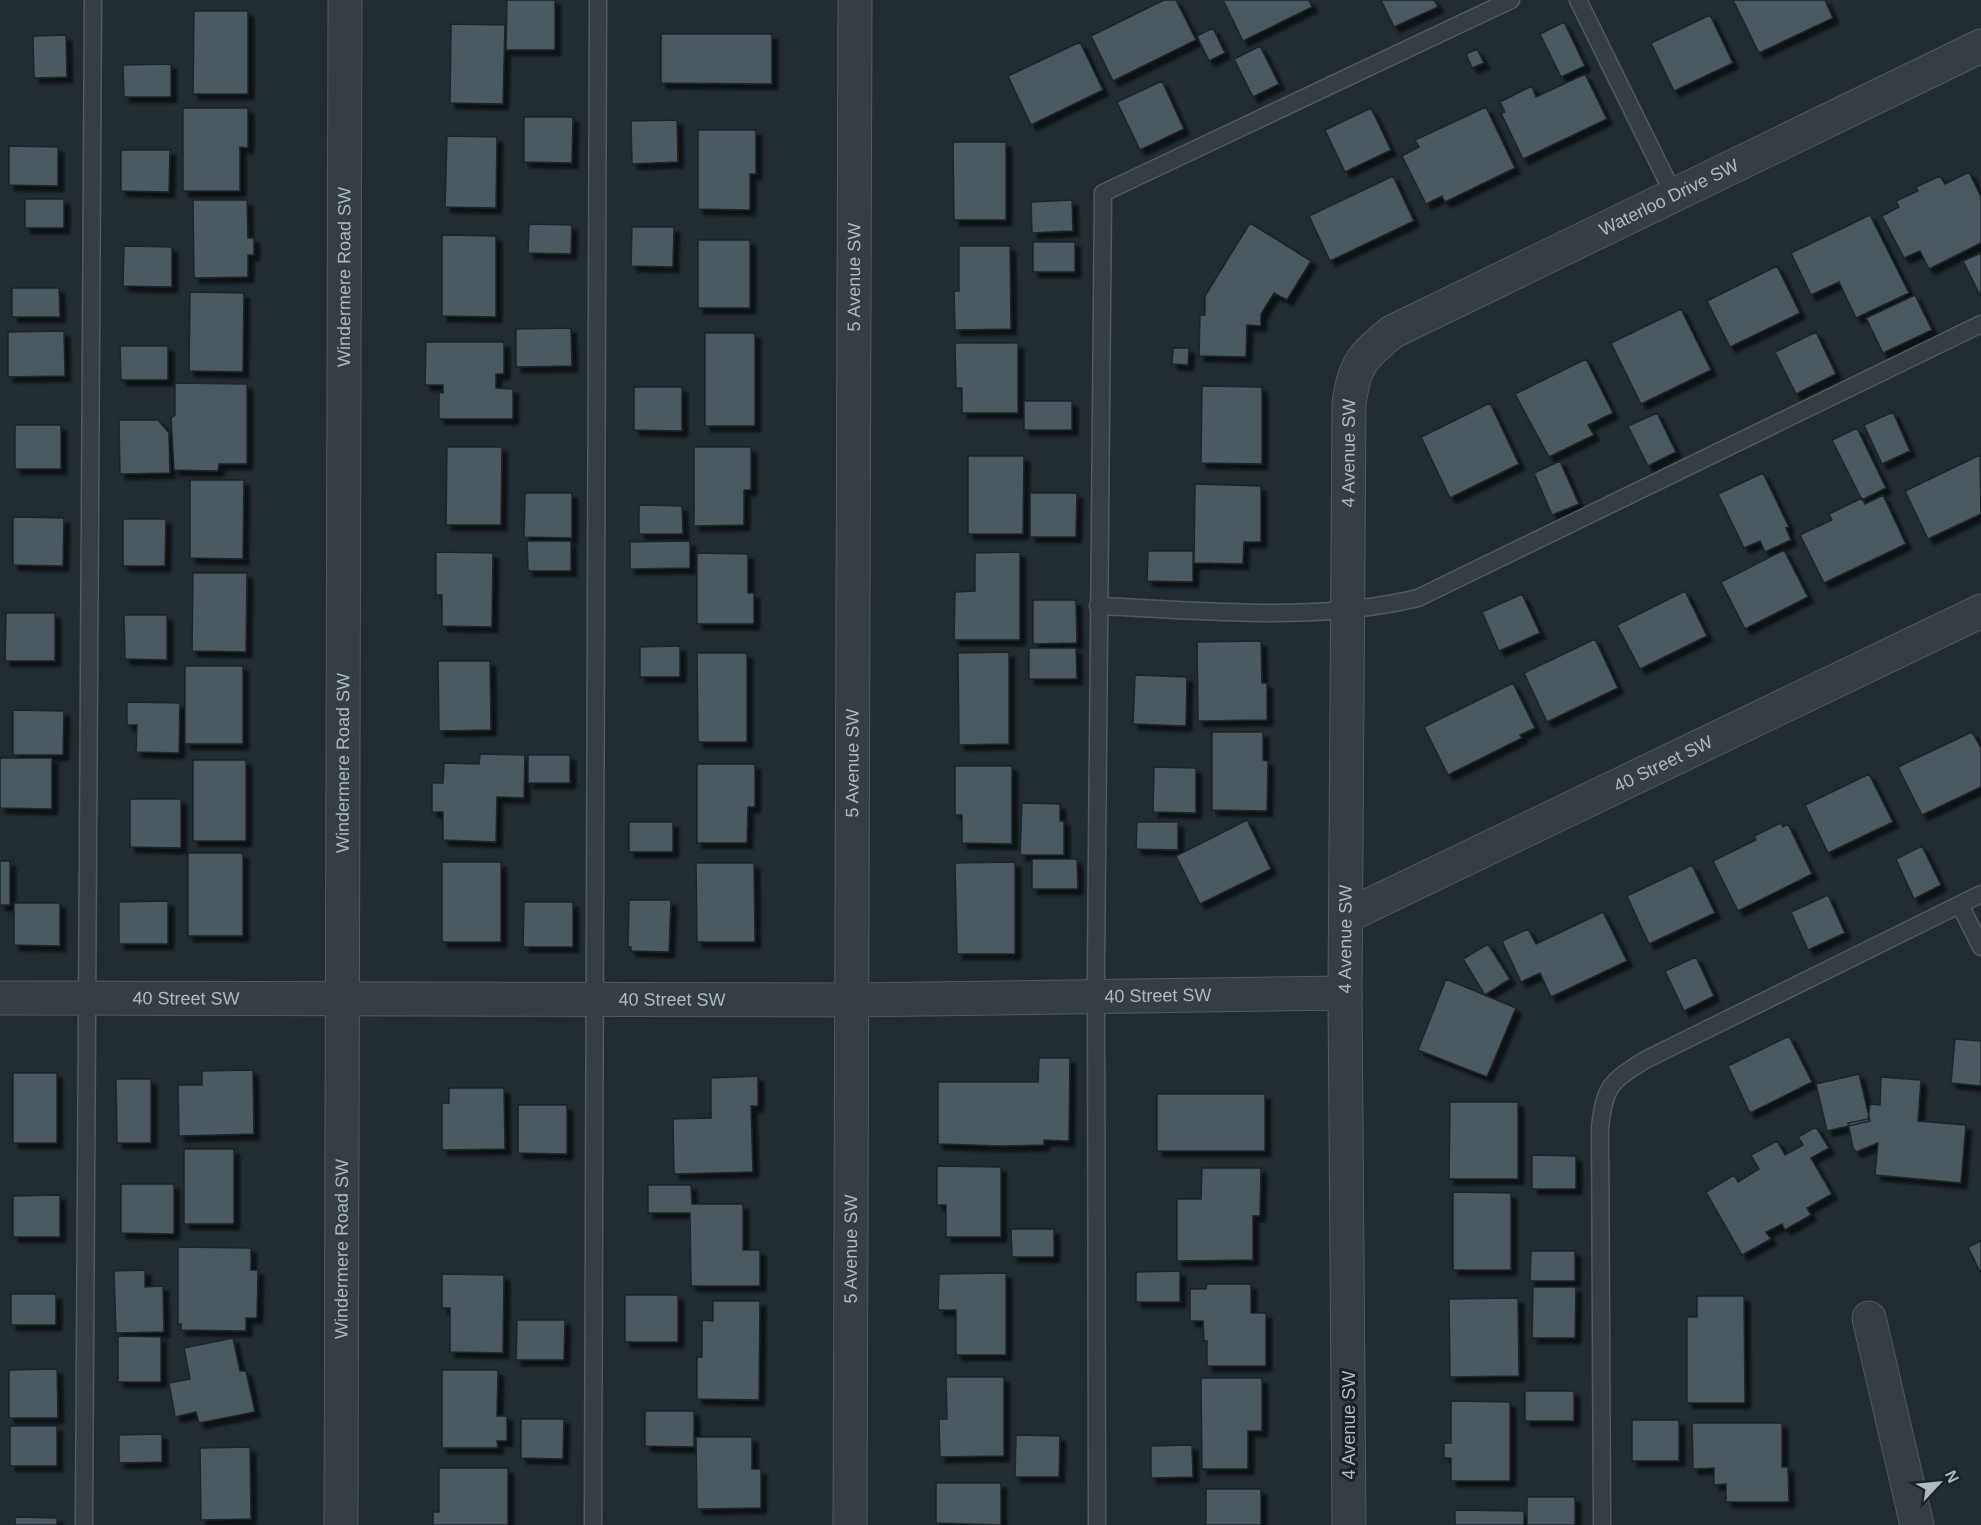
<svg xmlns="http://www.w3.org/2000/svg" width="1981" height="1525" font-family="Arial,sans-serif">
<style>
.building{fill:#4c5a61;stroke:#1b252a;stroke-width:1.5;filter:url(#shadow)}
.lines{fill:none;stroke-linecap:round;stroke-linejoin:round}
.lane-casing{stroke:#515c61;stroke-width:19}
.street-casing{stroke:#515c61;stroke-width:35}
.lane{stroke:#343e43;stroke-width:16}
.street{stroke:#343e43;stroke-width:33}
.labels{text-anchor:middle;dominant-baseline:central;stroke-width:6;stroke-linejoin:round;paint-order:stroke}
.street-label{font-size:18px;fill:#aebac0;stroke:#192328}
</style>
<defs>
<filter id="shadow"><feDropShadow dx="5.5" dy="5.5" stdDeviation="1.5" flood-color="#0009"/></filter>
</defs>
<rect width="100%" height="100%" fill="#212d32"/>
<path class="building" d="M507 0H555V50H506Z
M1164 0H1176L1196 40 1113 81 1091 36Z
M1223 0H1309L1312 7 1243 41Z
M1381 0H1434L1438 7 1394 27Z
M1733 0H1825L1833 18 1759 53Z
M194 11H248V94H193Z
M1710 15 1733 63 1674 91 1651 43Z
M1564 22 1585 66 1561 77 1540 34Z
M451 24 505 25 503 104 450 103Z
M1213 28 1225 53 1209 61 1197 36Z
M661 34H772V84L661 83Z
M66 35 67 77 34 78 33 36Z
M1080 42 1103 90 1031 125 1008 76Z
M1260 46 1279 84 1253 97 1234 59Z
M1477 49 1484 63 1472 68 1466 54Z
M171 64V97H124L123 65Z
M1585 74 1607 119 1523 159 1501 113 1505 112 1500 102 1532 86 1536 97Z
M1162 81 1184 129 1140 150 1117 102Z
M1486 107 1515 168 1445 202 1442 196 1426 204 1402 156 1419 147 1415 140Z
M183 108H248V148L240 147V191H183Z
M1371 108 1391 150 1345 172 1325 130Z
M524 117H573L572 163 524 162Z
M677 120 678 162 632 164 631 121Z
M698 130H756V174H750V210L698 209Z
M447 136 497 137 496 208 445 207Z
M953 142H1006V220H954Z
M9 146 58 147V186L9 185Z
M121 150H170L169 192 121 191Z
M1969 172 1981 197V243L1929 269 1920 251 1904 258 1882 216 1899 207 1896 201 1918 191 1916 187 1940 176 1945 184Z
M1393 176 1414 221 1330 261 1309 216Z
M25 199H64V228H25Z
M193 200H247L248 238H254V255H248V277L194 278Z
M1072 200 1073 231 1032 233 1031 202Z
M1870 215 1909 293 1856 318 1839 282 1811 295 1791 253Z
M1250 223 1311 261 1287 300 1274 293 1261 314V326L1247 325 1246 357 1199 356 1200 315H1205V296Z
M529 224 572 225 571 254 528 253Z
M632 227H674L673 267 631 266Z
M442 235 496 236V317L442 316Z
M698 240H750V308H698Z
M1033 242H1075V272H1033Z
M124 246 172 247V287L123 286Z
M959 246H1010L1011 329 955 330 954 291H959Z
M1981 253V297L1963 261Z
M1777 266 1800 313 1730 347 1707 301Z
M12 288H59L60 317H12Z
M190 292 244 293 243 372 189 371Z
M1915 295 1932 330 1883 353 1866 318Z
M1681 309 1711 370 1641 404 1611 343Z
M571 328 572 366 516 367V329Z
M64 331 65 376 8 377V332Z
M1816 332 1836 374 1796 394 1775 352Z
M705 333H755V426H705Z
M426 342H504V374H496V388L513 389V419H439V392L443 393V385H425Z
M955 343H1018V413H962V388H956Z
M120 346H168V380H121Z
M1173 348H1189L1188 365 1172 364Z
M1586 359 1613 413 1588 425 1594 435 1549 457 1515 394Z
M175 383 247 384V464H219L218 471 174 470 171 418 175 415Z
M1202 386 1262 387V464L1201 463Z
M634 387H682V431L634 430Z
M1024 401H1072V430H1024Z
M1490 403 1519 464 1450 498 1421 437Z
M1893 412 1910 451 1882 464 1864 425Z
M1657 413 1676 452 1648 466 1628 426Z
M119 420H158L169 433 170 473 120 474Z
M15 425H61V469H15Z
M1857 428 1886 488 1862 500 1832 440Z
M447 447H502L501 525H446Z
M694 447H751V490H744V525L694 526Z
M1980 455 1981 514 1928 539 1905 491Z
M968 456H1024L1023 534H968Z
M1560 461 1579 504 1552 515 1534 473Z
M1763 473 1789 527 1786 528 1791 540 1765 552 1760 541 1744 548 1718 494Z
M190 480H244L243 559 190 558Z
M1195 484 1261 486V542H1244L1243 564 1194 563Z
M525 493H572V538L524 537Z
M1030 493H1077L1076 537H1030Z
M1883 495 1906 544 1824 583 1800 535 1832 520 1829 514 1862 498 1865 504Z
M639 505 682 506 683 534H639Z
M13 517 64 518 63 566 13 565Z
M123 519H166L165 566H123Z
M527 541H571V571H528Z
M690 541V568L630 569V542Z
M1784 550 1808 597 1745 629 1721 582Z
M1148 551H1193V582L1147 581Z
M436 552 493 553 492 627 442 626V595H436Z
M1020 552V640H954L955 592 975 591V553Z
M697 553 748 554V593H754V624H697Z
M193 573H247L246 652 192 651Z
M1685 591 1707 636 1640 669 1617 625Z
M1522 594 1540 633 1499 651 1482 612Z
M1076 600 1077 643 1033 644V600Z
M6 613H55V661H5Z
M124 615H167V660L125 659Z
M1595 639 1618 688 1547 722 1524 673Z
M1261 641 1262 683H1267V720L1198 721 1197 642Z
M680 646V677H640V647Z
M1029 648H1076L1077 679H1029Z
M1009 652V744L959 745 958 653Z
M697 653H747V742H698Z
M438 661H490L491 730 439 731Z
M185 666H243V744H185Z
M1135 675 1187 677 1186 726 1133 724Z
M1513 683 1535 728 1520 735 1522 738 1448 775 1424 727Z
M127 702 180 703 179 753 136 752 137 725H127Z
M13 710 64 711 63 755H13Z
M1212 732H1263V760L1268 761 1267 811 1212 810Z
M1972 732 1981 748V787L1922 815 1898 767Z
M480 754 525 755 524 798 497 797 496 842 443 840V812H432V783H443L444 763 479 764Z
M528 755H570V783H528Z
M0 758H52V809L0 808Z
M193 760H246V841H193Z
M697 764H755V807H748L747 843H697Z
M955 766H1012V844L962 843V815H955Z
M1154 767 1196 768V813L1153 812Z
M1869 774 1893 822 1828 853 1805 805Z
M130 799H181V848L130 847Z
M1022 803 1060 804V821H1064V855H1020Z
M1247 820 1271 869 1200 904 1176 856Z
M629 822H673V852H629Z
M1137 822H1178V850L1136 849Z
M1781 823 1783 827 1788 824 1812 874 1738 911 1713 861 1756 840 1754 836Z
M1922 846 1941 885 1914 899 1896 859Z
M188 853H243V936H188Z
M1032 859H1077L1078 889H1032Z
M0 861H10V905H0Z
M442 862H501V942H442Z
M1015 862V954H957L955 863Z
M696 863H754L755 942H697Z
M1692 865 1715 913 1649 944 1627 896Z
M1828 895 1845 933 1808 950 1791 912Z
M629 900H671L669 952 631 951V947H628Z
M168 901V944H119V902Z
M524 902H573V947H523Z
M14 903H60V946L14 945Z
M1603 912 1627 961 1551 997 1540 973 1521 982 1502 941 1528 929 1536 944Z
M1488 944 1510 979 1485 995 1463 959Z
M1696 957 1714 996 1684 1011 1665 971Z
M1446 979 1516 1008 1487 1077 1418 1050Z
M1789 1036 1812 1082 1750 1113 1728 1066Z
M1955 1039 1981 1041V1086L1951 1083Z
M1039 1058H1070L1069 1141 1044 1140V1145L1002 1146 938 1144V1082H1038Z
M253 1070 254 1134 179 1136 178 1085H202V1071Z
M13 1073H57V1143H13Z
M1859 1074 1870 1121 1827 1131 1816 1084Z
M758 1076V1106H751L753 1172 674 1174 673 1119 711 1118V1078Z
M1881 1077 1921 1080 1918 1121 1966 1125 1961 1183 1875 1175 1878 1143 1856 1152 1853 1148 1848 1123 1868 1119 1870 1104 1880 1105Z
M116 1079H151V1143H117Z
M449 1088H504L505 1149 442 1150V1103H449Z
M1157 1094H1265V1151H1157Z
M1450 1102H1518V1179H1449Z
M518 1105H567V1154L518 1153Z
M1816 1127 1829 1148 1811 1158 1832 1194 1807 1208 1811 1215 1785 1230 1782 1224 1766 1232 1771 1239 1742 1255 1706 1192 1734 1175 1738 1182 1759 1169 1751 1155 1777 1141 1785 1155 1803 1145 1798 1137Z
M184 1149H234V1224H184Z
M1532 1155 1576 1156V1189H1532Z
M937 1166 1001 1167V1237H946V1205H937Z
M1202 1168H1261L1260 1216H1253V1260L1177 1261V1199H1201Z
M121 1184H174V1234L121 1233Z
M648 1185H691L692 1204H743V1250H760V1286H691L690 1213H648Z
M1453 1192 1511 1193V1270H1453Z
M60 1195V1237H13V1196Z
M1011 1229H1054V1257H1012Z
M1981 1241V1274L1968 1247Z
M178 1247 251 1248V1270H258L257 1318H246V1331L181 1330V1324H178Z
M1531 1251H1575V1281H1530Z
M145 1270V1287L163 1286 164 1332 116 1333 114 1271Z
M1180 1271V1302H1136V1272Z
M1006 1273V1355H956V1310H938L939 1274Z
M442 1274 504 1275 503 1353 450 1352V1308H442Z
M1207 1284H1251V1313H1266V1366H1207V1341H1204L1203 1321H1190V1289H1206Z
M1533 1287H1576L1575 1338H1532Z
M11 1294H56V1325H11Z
M625 1295H678V1342H625Z
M1697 1296H1744L1745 1403H1687V1317H1697Z
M1518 1298 1519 1376 1450 1377 1449 1299Z
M713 1301H760L759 1400 697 1399V1357H702V1320L713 1321Z
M517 1320H565L564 1360H516Z
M118 1336 161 1337V1382H118Z
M233 1338 240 1371H246L255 1412 199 1423 196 1412 175 1417 169 1383 190 1379 184 1348Z
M57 1369 58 1418H9V1370Z
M442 1370H498L497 1416H507V1441H497L498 1448H442Z
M946 1377H1004V1456L940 1457 939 1419H947Z
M1201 1378H1262V1431H1248V1469H1202Z
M1525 1391H1574V1421H1525Z
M1451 1401 1510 1402V1481H1451V1458H1444V1443H1451Z
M645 1411H694V1447L645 1446Z
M521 1419H564L563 1459 521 1458Z
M1632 1420H1679V1461H1632Z
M1692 1423H1782V1467H1788L1789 1502H1726V1484L1714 1485V1468L1693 1469Z
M10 1426H57V1466H10Z
M162 1434V1462L119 1463V1435Z
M1016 1435 1060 1436 1059 1477H1015Z
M696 1437H752V1469H761V1508L697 1509Z
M1192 1445 1193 1477 1151 1478V1446Z
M250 1447 251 1519 201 1520 200 1448Z
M439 1468H508V1525H433V1512H439Z
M936 1483H1001V1525L936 1523Z
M1206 1489H1261V1525H1206Z
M1527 1497H1575V1525H1527Z
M1455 1510 1524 1511V1525H1455Z
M15 1517 57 1518V1525H15Z"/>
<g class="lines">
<defs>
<path id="lane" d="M1578 0 1674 195
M1098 606C1204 610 1314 623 1418 598L1981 324
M1960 905 1981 947
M84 1525 93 0
M593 1525 598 0
M1097 1525 1096 966 1103 193 1511 0
M1602 1525 1600 1127C1605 1086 1610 1082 1645 1060L1981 894"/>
<g id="street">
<path id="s1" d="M1347 916 1981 611"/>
<path id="s2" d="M0 998 852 1000 1345 993"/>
<path d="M1869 1318 1917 1525"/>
<path id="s3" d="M341 1525 345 0"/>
<path id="s4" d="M850 1525 855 0"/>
<path id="s5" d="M1349 1525 1345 993 1349 404C1354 364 1363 356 1392 332L1981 46"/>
</g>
</defs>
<use href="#lane" class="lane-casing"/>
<use href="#street" class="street-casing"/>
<use href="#lane" class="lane"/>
<use href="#street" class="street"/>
</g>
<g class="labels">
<g class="street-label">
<text stroke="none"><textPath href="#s5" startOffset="1516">Waterloo Drive SW</textPath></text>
<text stroke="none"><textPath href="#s3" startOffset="1248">Windermere Road SW</textPath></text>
<text stroke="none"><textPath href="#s4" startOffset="1248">5 Avenue SW</textPath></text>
<text stroke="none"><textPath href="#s5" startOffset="1072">4 Avenue SW</textPath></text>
<text stroke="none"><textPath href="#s3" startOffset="762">Windermere Road SW</textPath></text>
<text stroke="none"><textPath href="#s4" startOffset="762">5 Avenue SW</textPath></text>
<text stroke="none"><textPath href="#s1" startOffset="351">40 Street SW</textPath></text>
<text stroke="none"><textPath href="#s5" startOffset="586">4 Avenue SW</textPath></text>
<text stroke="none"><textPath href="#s2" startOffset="1158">40 Street SW</textPath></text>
<text stroke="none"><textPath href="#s2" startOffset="672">40 Street SW</textPath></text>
<text stroke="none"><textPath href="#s2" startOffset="186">40 Street SW</textPath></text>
<text stroke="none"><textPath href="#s3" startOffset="276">Windermere Road SW</textPath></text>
<text stroke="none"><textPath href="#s4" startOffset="276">5 Avenue SW</textPath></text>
<text transform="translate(1349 1425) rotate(-90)">4 Avenue SW</text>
</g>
</g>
<g transform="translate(1939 1483) rotate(64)" stroke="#192328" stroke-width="4.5" paint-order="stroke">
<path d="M0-4.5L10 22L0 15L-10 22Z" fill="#aebac0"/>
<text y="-9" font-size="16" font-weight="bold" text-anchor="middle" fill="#aebac0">N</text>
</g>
</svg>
